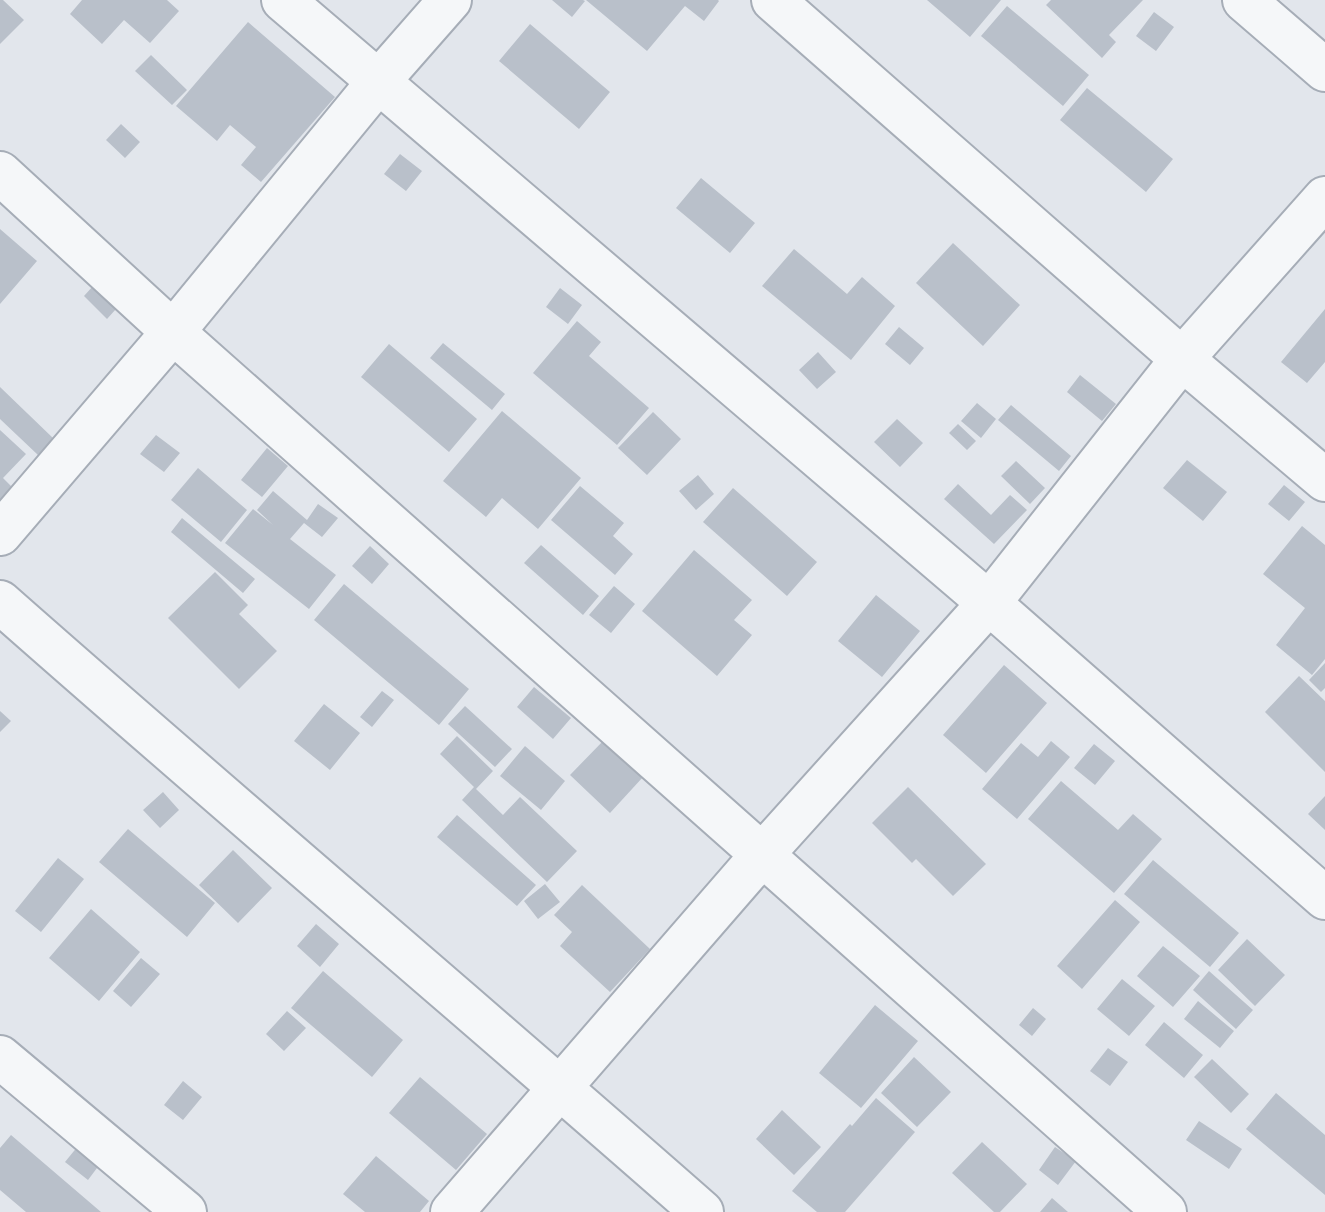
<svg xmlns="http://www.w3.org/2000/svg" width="1325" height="1212" font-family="'Open Sans',sans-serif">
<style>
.building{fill:#b9c0ca}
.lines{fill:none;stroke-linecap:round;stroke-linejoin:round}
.street-casing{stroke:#a6adb7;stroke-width:46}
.street{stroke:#f5f7f9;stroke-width:42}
</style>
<rect width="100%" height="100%" fill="#e2e6ec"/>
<path class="building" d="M0 0H3L24 20 0 44Z
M82 0H167L179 11 150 43 124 20 102 44 70 14Z
M552 0H583L585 1 572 17Z
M586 0H718L719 1 704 21 685 6 647 51Z
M927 0H1001L970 37Z
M1051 0H1143L1109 35 1116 42 1102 58 1046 5Z
M1007 6 1089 75 1063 106 981 36Z
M1154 12 1174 27 1156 51 1136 36Z
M248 22 335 97 261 182 241 165 256 147 230 125 217 141 176 106Z
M530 24 610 92 579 129 499 61Z
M151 55 187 90 172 105 135 71Z
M1087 88 1173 159 1146 192 1060 120Z
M121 124 140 142 125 158 106 140Z
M400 154 422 171 406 191 384 174Z
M701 178 755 223 730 253 676 208Z
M0 229 37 261 0 304Z
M953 243 1020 305 983 346 916 283Z
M794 249 847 294 862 277 895 306 851 360 762 286Z
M93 286 116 309 107 319 84 296Z
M560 288 582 305 568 324 546 307Z
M1325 309V362L1307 383 1281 362Z
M577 321 601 342 589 356 649 408 617 445 533 373Z
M899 327 924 348 910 365 885 344Z
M443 343 505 394 492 410 430 358Z
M389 344 477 419 449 452 361 377Z
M818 352 836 372 817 389 799 370Z
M1080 375 1116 404 1102 421 1067 392Z
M0 387 54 439 38 455 0 419Z
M977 403 996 419 981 438 961 421Z
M1011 405 1071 456 1059 471 998 420Z
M502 411 581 478 538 529 502 498 486 517 443 481Z
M653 412 681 439 647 475 618 448Z
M897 419 923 443 900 467 874 442Z
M958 424 976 441 967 450 949 433Z
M0 430 26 454 3 478 17 492 0 510Z
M156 435 180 453 164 472 140 454Z
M267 448 288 466 262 497 241 480Z
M1187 460 1227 492 1203 521 1163 488Z
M1016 461 1045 488 1030 504 1001 476Z
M198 468 247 510 221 542 171 500Z
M698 475 714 494 696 510 679 491Z
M958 484 991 515 1010 495 1027 510 994 544 944 499Z
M1284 485 1305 502 1289 521 1268 504Z
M580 486 624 523 613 536 633 554 615 575 551 520Z
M733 488 817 562 787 596 703 522Z
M273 491 307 520 318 504 338 518 322 537 304 523 290 539 336 575 309 609 225 543 253 509 273 525 257 510Z
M182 518 255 579 243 593 171 532Z
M1302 526 1325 545V659L1312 675 1276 645 1305 608 1263 574Z
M541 545 599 596 583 615 524 563Z
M370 546 389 564 372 584 352 566Z
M694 550 752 600 734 620 752 635 717 676 642 611Z
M215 572 248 605 239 614 277 651 239 689 168 618Z
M344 584 469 689 439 725 314 620Z
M614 586 635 604 611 633 589 615Z
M876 595 920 631 882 677 838 641Z
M1325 663V688L1321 692 1309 680Z
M1004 665 1047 703 986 773 943 735Z
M1299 676 1325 701V772L1265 712Z
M534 687 571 718 553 739 517 707Z
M382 691 394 700 372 727 360 717Z
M324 704 360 733 330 770 294 741Z
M465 706 512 749 495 767 448 724Z
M0 711 11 721 0 732Z
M457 736 493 771 476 789 503 815 520 797 577 851 547 882 462 800 474 787 440 754Z
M604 740 643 777 610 813 570 775Z
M1051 741 1070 757 1017 819 982 789 1021 743 1038 757Z
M1094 744 1115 761 1095 785 1074 768Z
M525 746 565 781 541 810 500 776Z
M1061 781 1118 830 1133 814 1162 839 1114 893 1028 819Z
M908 787 986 864 953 896 916 859 912 863 872 823Z
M163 792 179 810 160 828 143 810Z
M1325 796V830L1308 814Z
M457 815 536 885 517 906 437 837Z
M128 829 215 903 187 937 99 862Z
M233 850 272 888 238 923 199 885Z
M58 858 84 879 41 932 15 911Z
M1153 860 1239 933 1210 967 1124 894Z
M545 884 560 902 538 919 524 901Z
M582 885 650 949 610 992 560 946 572 932 554 915Z
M1115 900 1140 922 1082 989 1057 966Z
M91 909 140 952 99 1001 49 958Z
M316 924 339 944 320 967 297 946Z
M1247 939 1285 975 1255 1006 1218 970Z
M1163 946 1200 976 1173 1007 1137 976Z
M141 958 160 974 131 1007 113 991Z
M323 971 403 1040 372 1077 291 1008Z
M1209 971 1253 1010 1236 1029 1193 990Z
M1122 979 1155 1006 1129 1036 1097 1009Z
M1198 1001 1234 1031 1220 1048 1184 1019Z
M875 1005 918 1041 861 1108 819 1073Z
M1033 1008 1046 1019 1032 1036 1019 1025Z
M287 1011 306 1028 284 1051 266 1034Z
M1164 1022 1203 1055 1184 1078 1145 1045Z
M1108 1048 1128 1062 1110 1086 1090 1071Z
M914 1057 951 1092 917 1127 881 1093Z
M1212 1059 1249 1094 1231 1113 1194 1077Z
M420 1077 487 1134 456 1170 389 1113Z
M183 1081 202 1097 183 1120 164 1105Z
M1276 1093 1325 1135V1195L1246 1129Z
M876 1098 915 1132 845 1212H817L792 1191 850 1124 852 1126Z
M782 1110 821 1147 794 1175 756 1139Z
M1199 1121 1242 1149 1229 1169 1186 1140Z
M11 1135 101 1212H26L0 1190V1148Z
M982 1142 1027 1184 1000 1212H994L952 1173Z
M78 1146 100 1164 88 1180 65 1162Z
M1055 1147 1076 1161 1058 1185 1039 1170Z
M376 1156 429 1201 420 1212H365L343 1194Z
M1052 1198 1068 1212H1040Z"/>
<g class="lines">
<defs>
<path id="street" d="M283 0 989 603 1325 898
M773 0 1182 359 1325 480
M1244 0 1325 70
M0 173 173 332 1165 1212
M0 534 173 332 378 82 450 0
M0 602C232 807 469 1007 702 1212
M0 1057 185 1212
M452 1212 761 856 989 603 1182 359 1325 198"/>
</defs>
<use href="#street" class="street-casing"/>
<use href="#street" class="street"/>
</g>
</svg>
